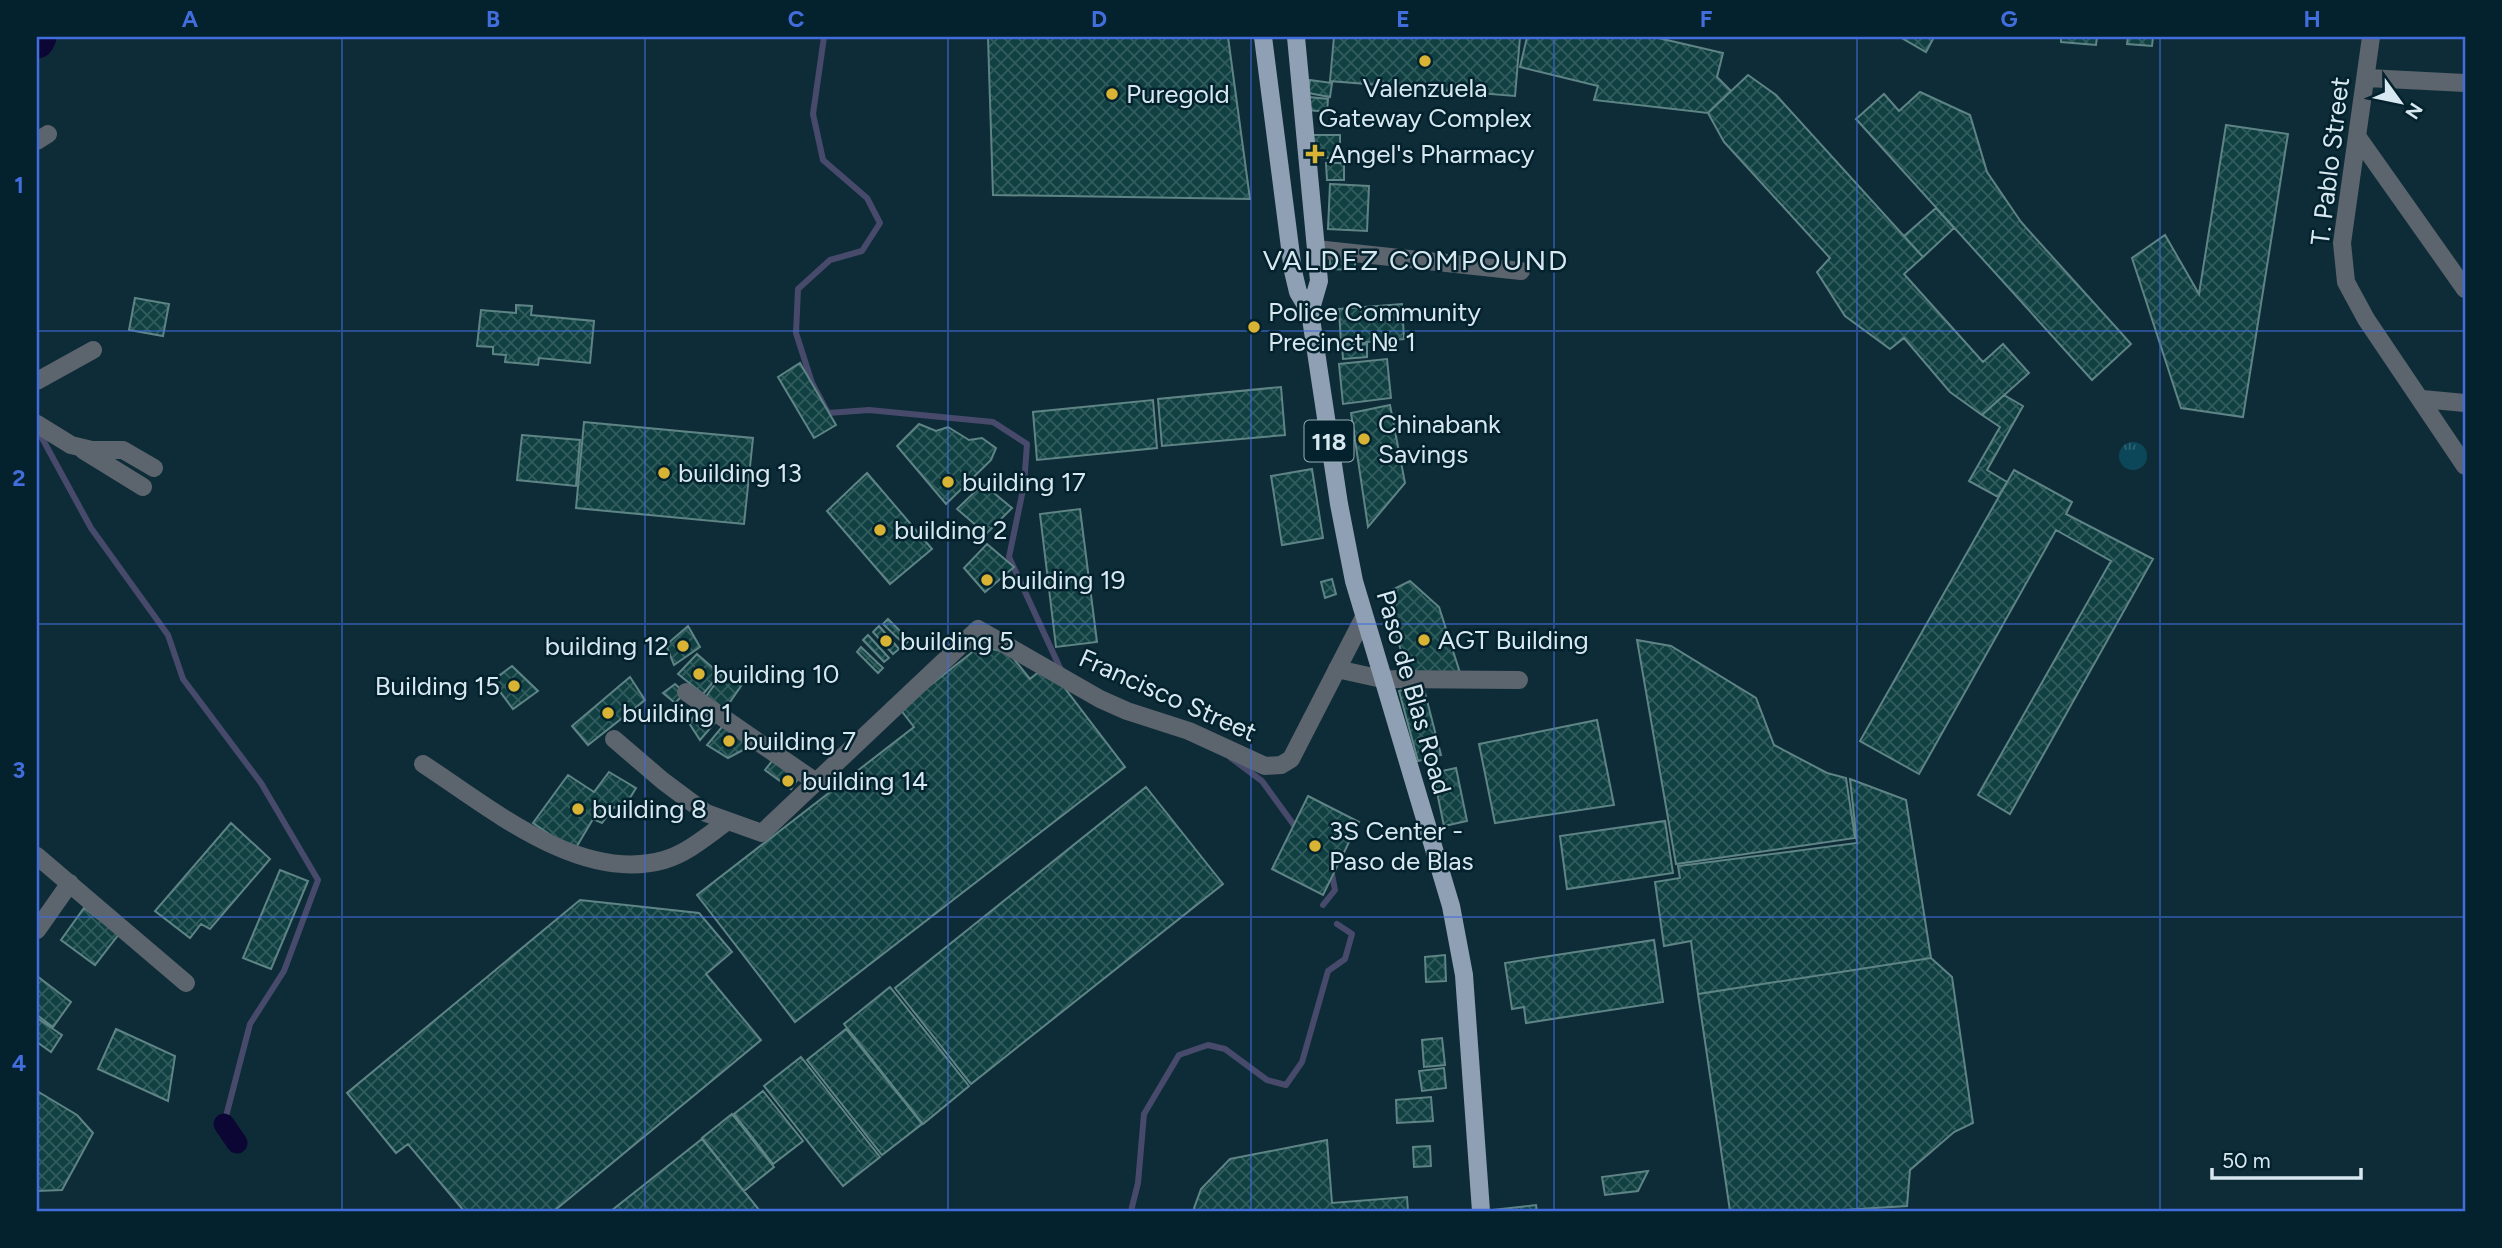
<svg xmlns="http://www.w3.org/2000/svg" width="2502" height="1248" font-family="Figtree,sans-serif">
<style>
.grass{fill:url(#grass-tufts)}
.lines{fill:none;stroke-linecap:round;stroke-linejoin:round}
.stream{stroke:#484a6c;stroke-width:6}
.canal{stroke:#0b0633;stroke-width:21}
.river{stroke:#0b0633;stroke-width:35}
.building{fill:url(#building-cross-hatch);stroke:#5f8485;stroke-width:2}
.minor{stroke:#5c646e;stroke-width:18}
.major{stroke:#8fa0b4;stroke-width:18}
.grid{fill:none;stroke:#426ddd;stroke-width:2;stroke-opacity:0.55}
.poi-dot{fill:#d9b334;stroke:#03222d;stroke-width:2.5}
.labels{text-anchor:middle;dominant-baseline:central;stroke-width:5;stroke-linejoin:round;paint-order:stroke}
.shield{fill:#03222d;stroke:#98adb6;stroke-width:2}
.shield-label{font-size:24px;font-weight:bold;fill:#d8e8f0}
.poi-label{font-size:26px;fill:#d8e8f0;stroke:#03222d;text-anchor:start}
.street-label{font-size:26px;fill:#d8e8f0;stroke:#03222d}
.neighbourhood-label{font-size:28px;letter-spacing:2px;fill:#d8e8f0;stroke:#03222d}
.neatline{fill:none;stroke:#426ddd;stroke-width:2.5}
.grid-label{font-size:23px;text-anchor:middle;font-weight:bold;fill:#426ddd}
</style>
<defs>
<pattern id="grass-tufts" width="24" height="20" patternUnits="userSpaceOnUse" patternTransform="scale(1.75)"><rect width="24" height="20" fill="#0c4759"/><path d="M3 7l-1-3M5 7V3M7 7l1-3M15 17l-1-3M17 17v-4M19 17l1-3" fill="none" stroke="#2f6271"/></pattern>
<pattern id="building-cross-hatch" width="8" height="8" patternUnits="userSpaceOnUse" patternTransform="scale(1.75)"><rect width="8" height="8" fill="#104042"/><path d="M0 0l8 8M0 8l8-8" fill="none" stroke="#325c5e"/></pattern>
</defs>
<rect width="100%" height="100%" fill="#0e2c37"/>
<path class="grass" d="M2119 456a14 14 0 1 1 28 0a14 14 0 1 1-28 0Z"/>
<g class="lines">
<path class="stream" d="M824 37 813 114 823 160 867 198 880 223 862 251 830 260 798 289 796 333 812 383 828 413 869 410 993 422 1027 444 1024 485 1009 557 1061 670
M42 438 91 528 168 635 183 679 261 783 318 880 284 971 250 1024 224 1124
M1231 758 1262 781 1299 832
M1323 905 1335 890 1331 869
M1131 1211 1138 1183 1144 1114 1179 1055 1208 1045 1225 1049 1267 1080 1286 1085 1302 1062 1328 971 1345 959 1352 934 1337 924"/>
<path class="canal" d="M224 1124 237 1143"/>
<path class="river" d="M37 41 39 37"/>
</g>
<path class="building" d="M988 37H1228L1250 199 993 195Z
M1334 37H1520L1515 96 1330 81Z
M1654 37 1723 53 1717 77 1731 91 1708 113 1594 100 1598 86 1520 67 1527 37Z
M1900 37H1934L1926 52Z
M2061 37H2097L2096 45 2061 42Z
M2128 37H2153L2152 46 2127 44Z
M1748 75 1776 95 1923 257 1904 274 1983 362 2003 344 2029 373 1982 415 1950 392 1904 338 1890 349 1845 316 1817 272 1830 258 1724 142 1708 113Z
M1310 80 1332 83 1330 97 1308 93Z
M1920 92 1970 115 1987 172 2021 222 2131 344 2092 380 1856 119 1884 94 1899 111Z
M1309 97 1328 99 1327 112 1308 110Z
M2226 125 2288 134 2243 417 2181 408 2132 258 2165 235 2199 294Z
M1311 135H1340V158H1311Z
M1326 163H1344V180H1327Z
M1330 184 1369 186 1367 231 1328 229Z
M1936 208 1954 228 1923 257 1904 236Z
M1330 258H1355V270L1330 269Z
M135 298 169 304 163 336 129 330Z
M1402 304 1404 339 1341 344 1339 309Z
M516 305 532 306 531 315 594 321 590 363 539 358 538 365 505 362 506 355 493 354V347L477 346 481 310 516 313Z
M1367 344V357L1343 359 1342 345Z
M1387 359 1391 398 1343 404 1339 364Z
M800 363 836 425 814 438 778 377Z
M1281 387 1285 435 1162 446 1158 399Z
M2004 395 2023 406 1987 470 2007 482 1998 497 1969 481 2000 427 1982 415Z
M1153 400 1157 448 1037 460 1033 412Z
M1390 405 1405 483 1368 527 1351 413Z
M584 422 753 438 744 524 576 508Z
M919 424 936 431 948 427 969 440 982 438 996 448 991 460 946 504 897 446Z
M522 435 580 440 576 486 517 480Z
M1312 469 1323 538 1282 545 1271 476Z
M2014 470 2072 502 2066 514 2153 559 2010 814 1978 795 2111 561 2056 530 1919 774 1860 741Z
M867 473 932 549 890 584 827 511Z
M983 484 1012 508 986 534 957 509Z
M1080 509 1097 642 1056 647 1040 514Z
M987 544 1014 567 985 592 964 568Z
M1332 579 1336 594 1325 598 1321 582Z
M1410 581 1439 607 1461 676 1408 674 1384 594Z
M888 619 909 640 905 645 883 624Z
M688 626 700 647 674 665 666 645Z
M879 626 899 649 893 654 873 632Z
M868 635 889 658 884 662 863 640Z
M1637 640 1671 646 1756 698 1774 745 1827 773 1846 778 1855 838 1676 864Z
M980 646 1009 653 1030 679 1047 665 1125 767 795 1022 697 895 914 727 900 709Z
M861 647 883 668 878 673 857 652Z
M697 654 720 674 703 694 678 674Z
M512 666 538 691 513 709 492 681Z
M722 674 741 686 723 712 705 698Z
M630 677 645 700 588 745 572 726Z
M675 684 685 693 675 703 663 693Z
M1423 685 1441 755 1418 761 1399 691Z
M702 705 718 719 700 740 689 723Z
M1597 720 1614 805 1495 823 1479 744Z
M726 722 747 737 743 750 728 758 707 745Z
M776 756 802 773 791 789 765 770Z
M1456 768 1467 821 1444 826 1433 773Z
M609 772 636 788 622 811 614 807 602 823 593 819 574 851 533 823 568 775 594 792Z
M1850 779 1906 800 1931 958 1698 994 1691 941 1664 946 1655 882 1680 878 1678 866 1857 843Z
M1146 787 1223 884 971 1084 895 988Z
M1308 796 1359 822 1323 895 1272 869Z
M1665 821 1673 873 1567 889 1560 836Z
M231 823 270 859 210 929 201 924 190 938 155 911Z
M280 870 308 881 271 969 243 958Z
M580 900 699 913 732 952 706 974 761 1040 554 1211H464L408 1144 396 1153 347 1093Z
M84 908 119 934 95 965 61 940Z
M1654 940 1663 1002 1526 1023 1524 1007 1512 1009 1505 963Z
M1445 955 1446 981 1426 982 1425 957Z
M1931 958 1952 977 1973 1123 1954 1132 1910 1170 1907 1206 1827 1211H1730L1698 994Z
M37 976 71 1002 53 1027 37 1015Z
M890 987 969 1086 923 1124 844 1024Z
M37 1018 62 1035 51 1052 37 1042Z
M116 1029 175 1056 168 1101 98 1069Z
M846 1029 922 1124 882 1155 807 1060Z
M1442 1038 1445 1065 1424 1067 1422 1040Z
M801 1057 880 1157 843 1186 764 1086Z
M1444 1068 1446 1088 1422 1091 1419 1071Z
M37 1091 77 1115 93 1133 62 1190 37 1191Z
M763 1091 803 1141 773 1164 734 1114Z
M1431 1097 1433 1121 1397 1123 1396 1100Z
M732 1114 774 1167 744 1191 702 1138Z
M702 1139 760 1211H611Z
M1327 1140 1332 1203 1407 1197 1408 1211H1193L1201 1189 1230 1159Z
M1430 1146 1431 1166 1414 1167 1413 1147Z
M1648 1171 1638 1191 1605 1195 1602 1177Z
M1536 1205 1537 1211H1493V1210Z"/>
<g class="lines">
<path class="minor" d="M2371 37 2342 243 2346 282 2366 319 2465 466
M2367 78 2465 83
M2359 139 2465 289
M37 141 48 134
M1316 249 1521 271
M37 381 93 350
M2422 399 2465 403
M37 424 71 445 92 450H123L154 468
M83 450 143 487
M1337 669 1382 679 1519 680
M686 692 816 782
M614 739 663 781 706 813 762 833 978 629 1100 699 1127 711 1189 731 1265 766 1281 765 1291 759 1364 617
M423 764C489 807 580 884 664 860 688 853 708 835 728 821
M37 856 186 983
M37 930 70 883"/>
<path class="major" d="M1263 37 1293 271 1298 292 1310 312 1339 504 1354 581 1451 906 1464 975 1481 1211
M1296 37 1319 281 1310 312"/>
</g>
<path class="grid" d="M342 37V1211M645 37V1211M948 37V1211M1251 37V1211M1554 37V1211M1857 37V1211M2160 37V1211M37 331H2465M37 624H2465M37 917H2465"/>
<g class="poi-dot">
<circle cx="1425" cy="61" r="7"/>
<circle cx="1112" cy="94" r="7"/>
<path d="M1311.5 143.5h7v7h7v7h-7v7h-7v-7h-7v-7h7z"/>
<circle cx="1254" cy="327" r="7"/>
<circle cx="1364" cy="439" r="7"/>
<circle cx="664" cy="473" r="7"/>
<circle cx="948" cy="482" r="7"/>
<circle cx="880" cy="530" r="7"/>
<circle cx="987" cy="580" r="7"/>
<circle cx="1424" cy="640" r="7"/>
<circle cx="886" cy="641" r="7"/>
<circle cx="683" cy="646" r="7"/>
<circle cx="699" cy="674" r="7"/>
<circle cx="514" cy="686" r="7"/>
<circle cx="608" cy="713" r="7"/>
<circle cx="729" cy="741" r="7"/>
<circle cx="788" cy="781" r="7"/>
<circle cx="578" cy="809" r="7"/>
<circle cx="1315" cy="846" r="7"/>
</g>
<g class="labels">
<rect class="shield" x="1304.5" y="420.5" width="49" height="41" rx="5"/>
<g class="shield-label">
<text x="1329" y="441">118</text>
</g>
<g class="poi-label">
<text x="1425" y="88" text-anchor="middle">Valenzuela<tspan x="1425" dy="30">Gateway Complex</tspan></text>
<text x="1126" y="94">Puregold</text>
<text x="1329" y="154">Angel's Pharmacy</text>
<text x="1268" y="312">Police Community<tspan x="1268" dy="30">Precinct № 1</tspan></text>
<text x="1378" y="424">Chinabank<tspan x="1378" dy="30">Savings</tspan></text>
<text x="678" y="473">building 13</text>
<text x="962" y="482">building 17</text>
<text x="894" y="530">building 2</text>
<text x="1001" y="580">building 19</text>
<text x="1438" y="640">AGT Building</text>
<text x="900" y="641">building 5</text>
<text x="669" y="646" text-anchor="end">building 12</text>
<text x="713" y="674">building 10</text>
<text x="500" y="686" text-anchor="end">Building 15</text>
<text x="622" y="713">building 1</text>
<text x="743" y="741">building 7</text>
<text x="802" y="781">building 14</text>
<text x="592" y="809">building 8</text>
<text x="1329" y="831">3S Center -<tspan x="1329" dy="30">Paso de Blas</tspan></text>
</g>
<g class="street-label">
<text transform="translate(2330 161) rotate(-83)">T. Pablo Street</text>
<text transform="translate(1414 692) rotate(74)">Paso de Blas Road</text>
<text transform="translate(1168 695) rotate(24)">Francisco Street</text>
</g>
<g class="neighbourhood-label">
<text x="1416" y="260">VALDEZ COMPOUND</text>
</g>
</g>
<rect width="2502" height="1248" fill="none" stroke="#03222d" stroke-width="77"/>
<g transform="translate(2400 102) rotate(123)" stroke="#03222d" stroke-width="5" paint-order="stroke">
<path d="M0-5L12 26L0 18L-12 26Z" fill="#d8e8f0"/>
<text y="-10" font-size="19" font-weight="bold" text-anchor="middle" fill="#d8e8f0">N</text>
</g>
<path d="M2212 1168v10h149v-10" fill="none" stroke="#d8e8f0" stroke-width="3.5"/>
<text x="2222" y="1168" font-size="21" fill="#d8e8f0" stroke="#03222d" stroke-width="5" paint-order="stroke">50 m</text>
<rect x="38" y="38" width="2426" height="1172" class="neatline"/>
<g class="grid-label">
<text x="190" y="27">A</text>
<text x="493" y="27">B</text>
<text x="796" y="27">C</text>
<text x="1099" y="27">D</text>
<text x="1403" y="27">E</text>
<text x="1706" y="27">F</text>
<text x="2009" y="27">G</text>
<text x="2312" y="27">H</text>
<text x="19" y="193">1</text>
<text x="19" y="486">2</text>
<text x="19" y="778">3</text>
<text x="19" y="1071">4</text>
</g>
</svg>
